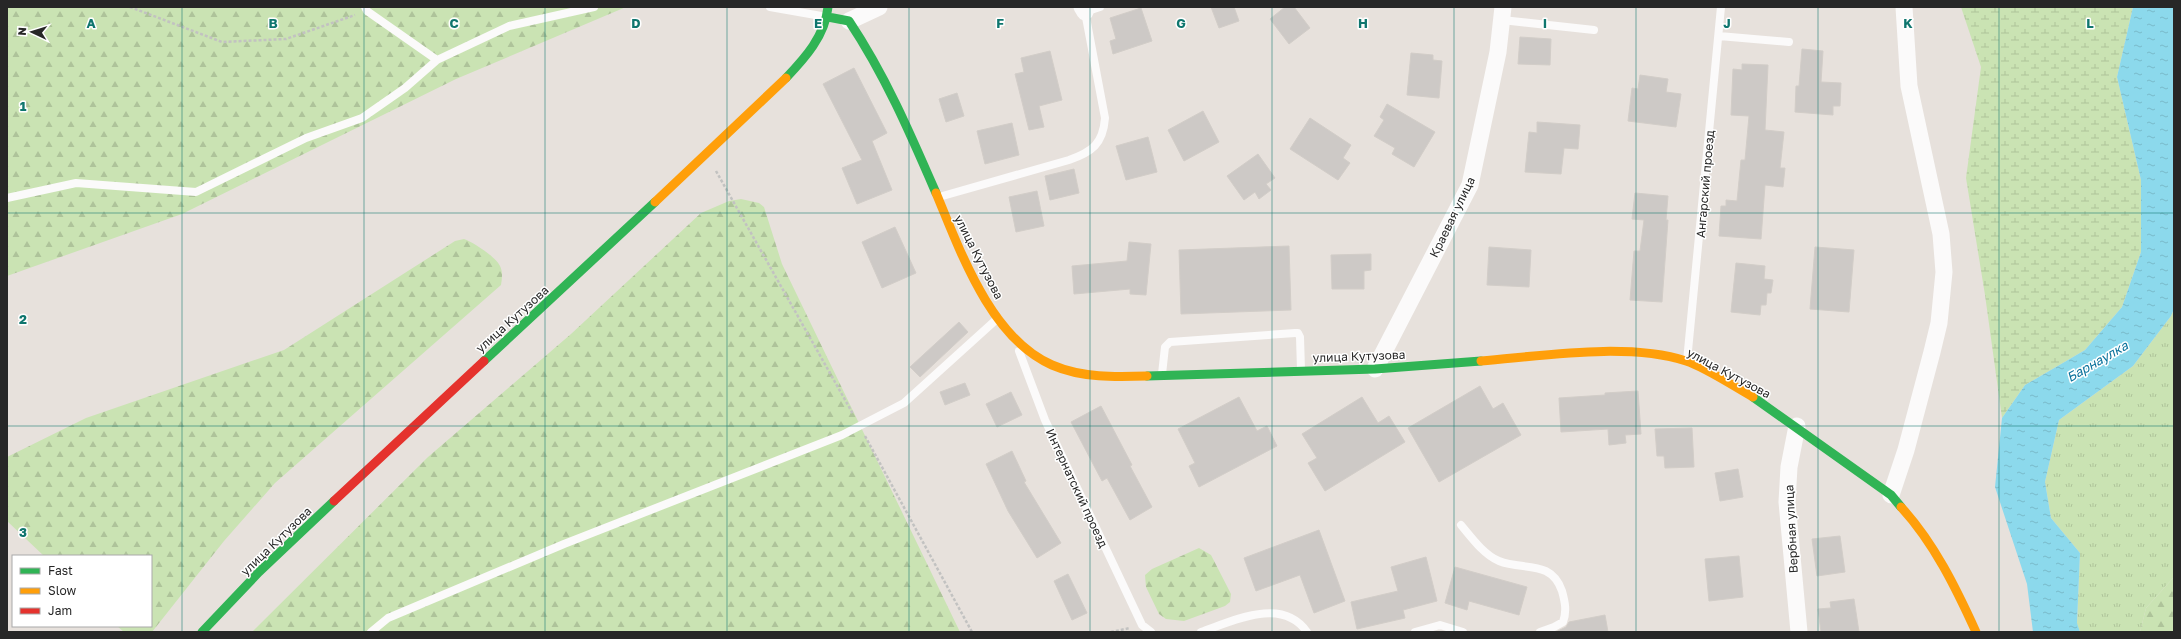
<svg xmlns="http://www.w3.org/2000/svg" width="2181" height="639" font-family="'Golos Text',sans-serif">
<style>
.grass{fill:url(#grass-tufts)}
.forest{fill:url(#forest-firs)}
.wetland{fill:url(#wetland-marsh)}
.water{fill:url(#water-ripples)}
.building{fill:#cdc9c6;stroke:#d2cdc8}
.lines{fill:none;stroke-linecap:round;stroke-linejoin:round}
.path{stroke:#c2c2c1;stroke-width:2.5;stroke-dasharray:3 2;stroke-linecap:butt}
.lane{stroke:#fbfafa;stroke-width:8}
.street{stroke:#fbfafa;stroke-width:17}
.fast{stroke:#30b455;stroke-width:9}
.slow{stroke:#ff9f0a;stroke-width:9}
.jam{stroke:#e5322d;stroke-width:9}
.grid{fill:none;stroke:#0f766e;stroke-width:1;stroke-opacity:0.55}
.labels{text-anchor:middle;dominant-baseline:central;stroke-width:3;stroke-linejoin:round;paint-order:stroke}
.street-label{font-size:12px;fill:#272727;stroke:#fff}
.water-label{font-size:13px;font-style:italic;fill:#08719b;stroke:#fff}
.grid-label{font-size:13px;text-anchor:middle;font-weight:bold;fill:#0f766e;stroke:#fff;stroke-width:3;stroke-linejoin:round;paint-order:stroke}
</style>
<defs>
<pattern id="grass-tufts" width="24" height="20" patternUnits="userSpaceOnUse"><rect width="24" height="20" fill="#cae3b3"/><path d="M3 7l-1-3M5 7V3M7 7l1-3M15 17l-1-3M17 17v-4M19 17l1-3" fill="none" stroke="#aec39a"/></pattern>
<pattern id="forest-firs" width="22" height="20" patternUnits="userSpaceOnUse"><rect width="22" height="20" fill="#cae3b3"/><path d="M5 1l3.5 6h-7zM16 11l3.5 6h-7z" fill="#aec39a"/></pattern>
<pattern id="wetland-marsh" width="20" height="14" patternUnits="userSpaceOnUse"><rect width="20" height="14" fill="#cae3b3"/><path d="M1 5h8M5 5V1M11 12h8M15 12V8" fill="none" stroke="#aec39a"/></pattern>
<pattern id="water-ripples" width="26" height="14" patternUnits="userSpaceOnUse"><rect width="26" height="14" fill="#8cd9ec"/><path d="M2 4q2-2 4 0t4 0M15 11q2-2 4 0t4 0" fill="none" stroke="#79baca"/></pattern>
</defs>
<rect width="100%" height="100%" fill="#e7e1dc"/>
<path class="grass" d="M2174 309V577L2146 608 2140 632H2080L2077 624 2080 553 2051 518 2045 482 2059 420 2133 366 2171 316Z"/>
<path class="forest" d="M7 7H626L456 79 182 214 7 276Z
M741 199 759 203 764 207 782 264 960 632H252L428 457 571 334 701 213 729 201Z
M464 239C473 242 496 257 500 266 503 272 502 279 501 285L275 483 224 541 152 632H124L117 626H151V556H44L7 521V457L86 418 284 350 455 241Z
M1199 548 1211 555 1231 594 1230 602 1225 606 1184 621 1166 619 1159 614 1146 587 1145 575 1152 569Z
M2174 577V632H2140L2146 608Z"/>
<path class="wetland" d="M1961 7H2133L2117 77 2141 180V252L2122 307 2085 350 2025 385 2002 418 1985 295 1966 178 1981 67Z"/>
<path class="water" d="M2133 7H2174V309L2171 316 2133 366 2059 420 2045 482 2051 518 2080 553 2077 623 2080 632H2033L2027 584 1995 487 2002 418 2025 385 2085 350 2122 307 2141 252V180L2117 77Z"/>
<path class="building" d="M1211 7H1234L1239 21 1219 28Z
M1285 7H1294L1310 28 1289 44 1270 19Z
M1141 8 1152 41 1113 54 1110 41 1116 39 1110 18Z
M1520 37 1551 39 1550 65 1518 64Z
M1802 49 1823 51 1821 82 1841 83 1840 106H1833V115L1795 112 1796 86H1799Z
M1050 51 1062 100 1039 106 1044 127 1029 130 1015 74 1024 72 1021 58Z
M1411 53 1433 55V60L1442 61 1439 98 1407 95Z
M1742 64 1768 65 1765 130 1784 132 1780 168H1785L1783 187 1765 185 1761 239 1719 236 1721 206H1726V200L1737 201 1741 160H1745L1749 116 1731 115 1733 69 1742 70Z
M854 68 887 133 872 141 892 190 857 204 842 168 862 160 823 84Z
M1640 75 1668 79 1666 92 1681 94 1676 127 1628 121 1632 88 1638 89Z
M957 93 964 116 946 122 939 99Z
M1387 104 1435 132 1414 167 1392 154 1395 148 1374 136 1384 120 1380 117Z
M1203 111 1219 142 1184 161 1168 130Z
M1310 118 1351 145 1343 158 1350 163 1338 180 1290 149Z
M1537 122 1580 125 1578 149 1564 148 1561 174 1525 172 1529 132 1537 133Z
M1012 123 1019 155 985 164 977 131Z
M1148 137 1157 172 1126 180 1116 146Z
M1258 154 1275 178 1266 184 1271 190 1259 199 1255 192 1244 200 1227 176Z
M1074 169 1079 193 1050 200 1045 176Z
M1037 191 1044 226 1016 232 1009 197Z
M1635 193 1668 196 1666 220H1668L1662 302 1630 300 1634 251H1640L1644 220 1632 219Z
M895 227 916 273 882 288 862 242Z
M1129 242 1151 244 1146 295 1130 294V289L1074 294 1072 266 1127 261Z
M1289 246 1291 310 1181 314 1179 250Z
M1489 247 1531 250 1529 287 1487 285Z
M1815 247 1854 250 1849 312 1810 309Z
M1371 254V270L1364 271V289H1332L1331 255Z
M1736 263 1765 266 1764 279 1773 280 1771 293H1767L1766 305H1761L1760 315 1731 312Z
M959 322 968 332 920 377 910 367Z
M965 383 970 395 945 405 940 392Z
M1480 386 1493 409 1503 403 1521 435 1439 482 1408 428Z
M1638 391 1641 434 1625 435 1626 443 1609 445 1608 429 1561 432 1559 398 1605 395V393Z
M1011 392 1022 415 997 427 986 404Z
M1239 397 1257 431 1267 426 1277 446 1199 487 1189 466 1195 463 1178 429Z
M1362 397 1378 423 1389 416 1405 442 1325 491 1308 463 1317 458 1302 434Z
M1101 406 1132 465 1130 466 1152 507 1130 520 1107 478 1102 481 1071 422Z
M1692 428 1694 467 1665 468 1664 456H1657L1655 429Z
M1012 451 1026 481 1024 482 1061 543 1037 558 1008 511 986 464Z
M1738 469 1743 497 1720 501 1715 473Z
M1319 530 1345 601 1314 613 1300 575 1256 591 1244 558Z
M1840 536 1845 572 1817 576 1812 539Z
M1739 556 1743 597 1709 601 1705 559Z
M1426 557 1437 601 1403 610 1405 618 1357 629 1351 602 1398 591 1391 567Z
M1455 567 1527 587 1519 615 1469 601 1467 610 1445 603Z
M1068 574 1087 613 1072 620 1054 581Z
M1854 599 1859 632H1821L1818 609 1831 608 1830 602Z
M1605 615 1608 632H1556L1566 627 1569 622Z"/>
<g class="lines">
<path class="path" d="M130 7 222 42 286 39 355 15
M716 171 853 414
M865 436 972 632
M1111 632 1130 628"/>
<path class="lane" d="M365 7 367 11 437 60
M770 7 827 17
M1502 20 1594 30
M1719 36 1789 42
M939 197 1069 160C1092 152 1103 144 1105 118L1085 12 1100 7
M7 198 76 183 196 192 306 138 362 118 405 88 437 60 509 26 594 7
M1019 351 1045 420 1142 625 1151 632
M1687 361 1721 7
M1162 374 1165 347 1170 342 1295 333H1298L1300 337 1301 370
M1461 525C1471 537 1484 555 1499 561 1523 571 1551 559 1562 591 1565 602 1567 611 1563 622L1554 627 1540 632
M371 632 388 618 564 544 842 435 904 403 998 318
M1201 632C1233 621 1282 596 1307 632
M1415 632 1440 625 1463 632"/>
<path class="street" d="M1082 7 1085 12
M849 21 879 7
M1375 369 1470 185 1498 52 1503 7
M1797 426 1789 467 1787 502 1799 632
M1891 495 1906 450 1932 352 1939 323 1944 272 1941 234 1909 86 1904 7"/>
<path class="fast" d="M828 17 849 21C885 75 910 133 936 193
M786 78C805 58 825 36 828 7
M484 361 655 202
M1147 376 1375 369 1481 361
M1753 397 1891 495 1901 507
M202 632 259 572 334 501"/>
<path class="slow" d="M936 193C960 250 990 338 1052 365 1082 378 1115 377 1147 376
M655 202 786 78
M1481 361C1542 356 1627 342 1686 361 1705 367 1735 387 1753 397
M1901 507C1934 543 1956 588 1976 632"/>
<path class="jam" d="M334 501 484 361"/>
</g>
<path class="grid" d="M182 7V632M364 7V632M545 7V632M727 7V632M909 7V632M1090 7V632M1272 7V632M1454 7V632M1636 7V632M1818 7V632M1999 7V632M7 213H2174M7 426H2174"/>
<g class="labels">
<g class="street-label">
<text transform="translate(1705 184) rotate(-85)">Ангарский проезд</text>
<text transform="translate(1452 217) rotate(-64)">Краевая улица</text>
<text transform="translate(979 257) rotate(63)">улица Кутузова</text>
<text transform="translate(512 319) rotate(-42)">улица Кутузова</text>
<text transform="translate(1359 356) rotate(-2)">улица Кутузова</text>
<text transform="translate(1729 373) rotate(28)">улица Кутузова</text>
<text transform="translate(1077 488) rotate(65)">Интернатский проезд</text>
<text transform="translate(1791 529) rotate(-93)">Вербная улица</text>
<text transform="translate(276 541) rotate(-44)">улица Кутузова</text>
</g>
<g class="water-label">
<text transform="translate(2097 361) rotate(-30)">Барнаулка</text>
</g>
</g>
<g class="grid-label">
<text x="91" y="28">A</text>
<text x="273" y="28">B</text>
<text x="454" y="28">C</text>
<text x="636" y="28">D</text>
<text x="818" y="28">E</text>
<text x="1000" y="28">F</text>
<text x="1181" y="28">G</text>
<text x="1363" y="28">H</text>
<text x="1545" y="28">I</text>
<text x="1727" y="28">J</text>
<text x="1908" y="28">K</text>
<text x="2090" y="28">L</text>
<text x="23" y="111">1</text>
<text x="23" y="324">2</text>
<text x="23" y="537">3</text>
</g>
<rect width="2181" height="639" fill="none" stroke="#272727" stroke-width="16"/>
<rect x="12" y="555" width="140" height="72" fill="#ffffff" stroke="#a9a9a9"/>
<rect x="20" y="568" width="20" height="6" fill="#30b455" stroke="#a9a9a9"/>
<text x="48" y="575" font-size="12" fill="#272727">Fast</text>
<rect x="20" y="588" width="20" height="6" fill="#ff9f0a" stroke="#a9a9a9"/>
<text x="48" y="595" font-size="12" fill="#272727">Slow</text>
<rect x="20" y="608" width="20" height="6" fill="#e5322d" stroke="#a9a9a9"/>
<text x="48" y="615" font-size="12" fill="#272727">Jam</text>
<g transform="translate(32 32) rotate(274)" stroke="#ffffff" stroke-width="3" paint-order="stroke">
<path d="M0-3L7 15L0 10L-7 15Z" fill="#272727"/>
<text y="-6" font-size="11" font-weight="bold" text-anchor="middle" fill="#272727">N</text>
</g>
</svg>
